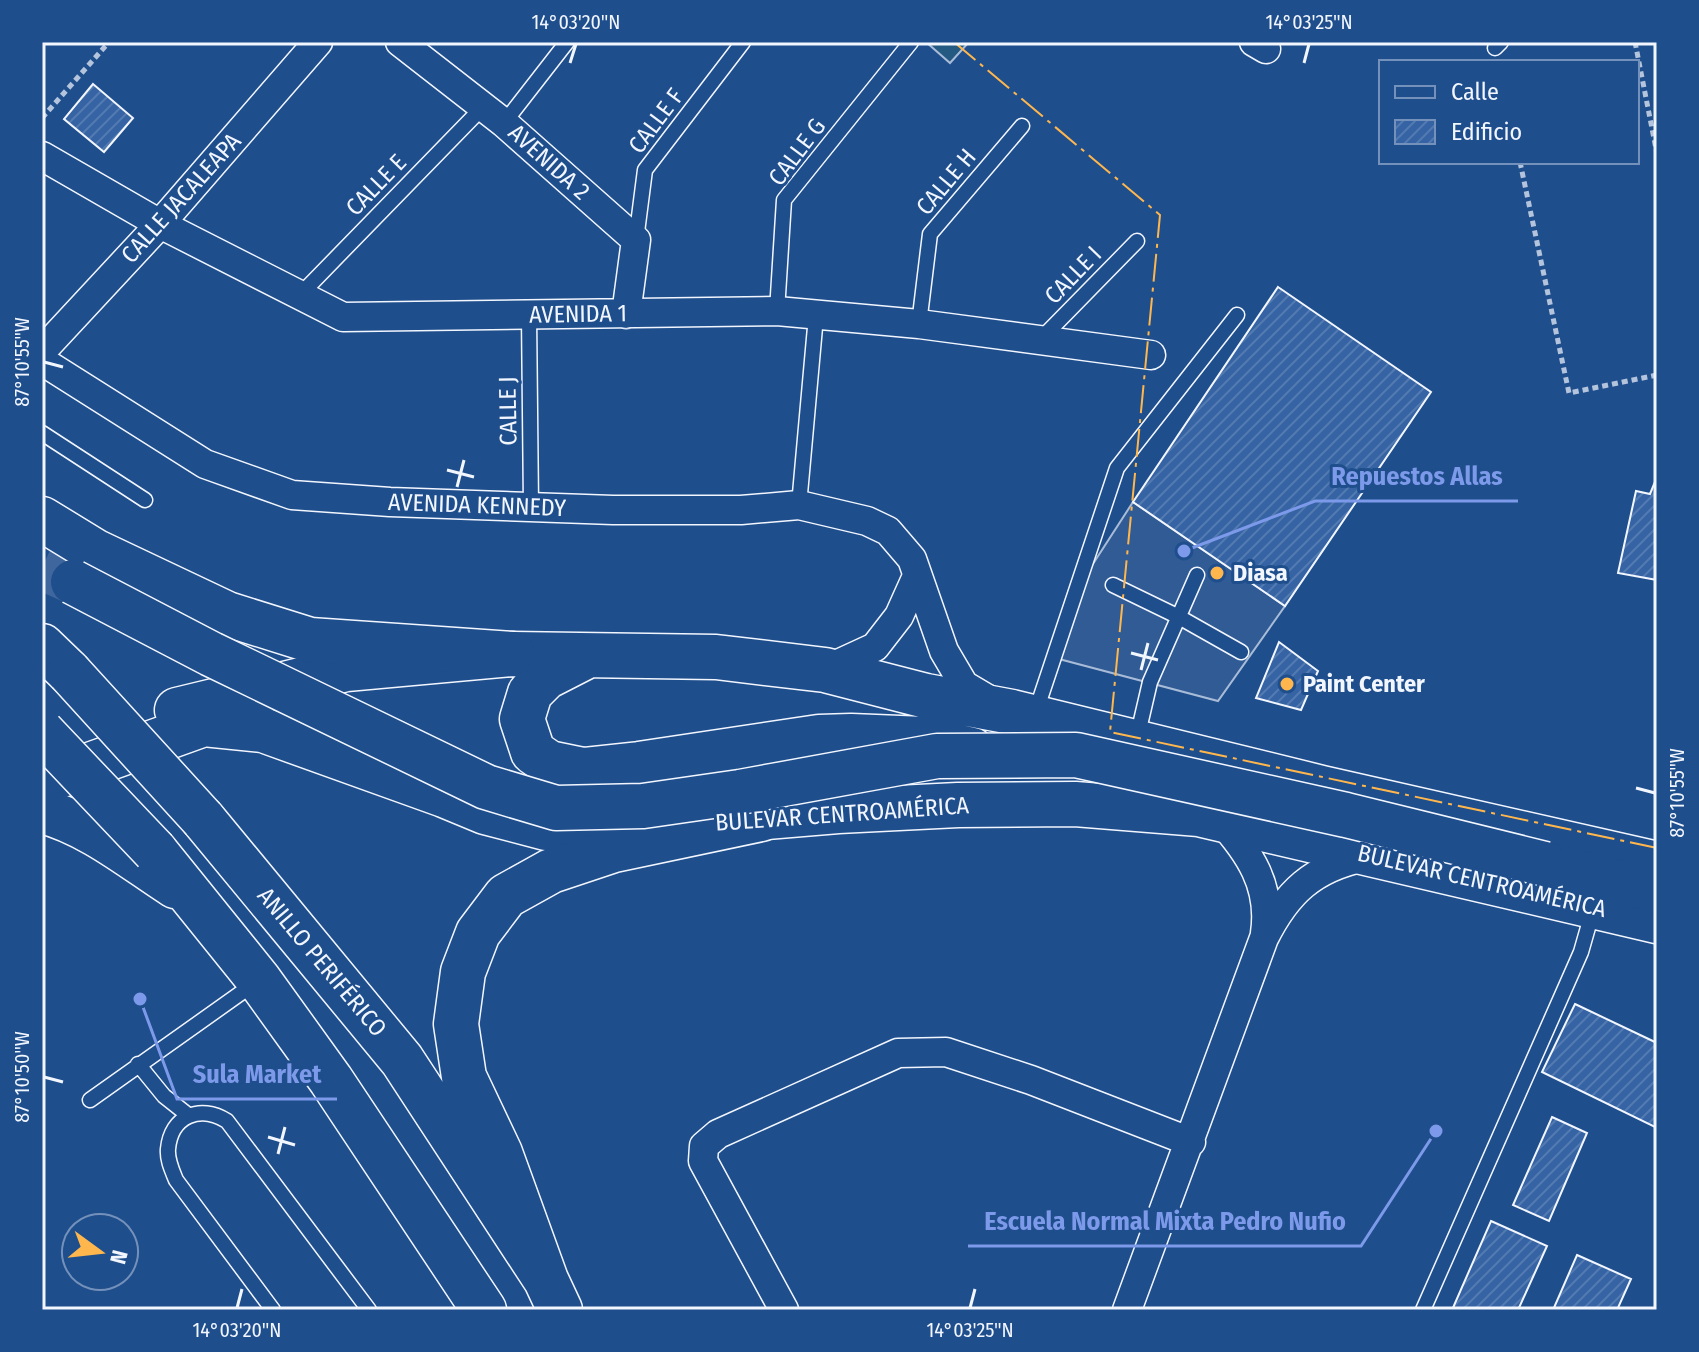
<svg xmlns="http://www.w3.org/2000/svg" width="1699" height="1352" font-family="'Fira Sans Condensed',sans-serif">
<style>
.green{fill:#245a82;stroke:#a8bbd7;stroke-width:2}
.parking{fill:#305b95;stroke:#a8bbd7;stroke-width:2}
.building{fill:url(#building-hatch);stroke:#f2f6ff;stroke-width:2}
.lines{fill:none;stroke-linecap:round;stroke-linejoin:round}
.trunk-tunnel{stroke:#3f679d;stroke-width:44;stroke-dasharray:44 22;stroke-linecap:butt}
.service-casing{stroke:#f2f6ff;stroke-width:17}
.minor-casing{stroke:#f2f6ff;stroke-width:31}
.primary-casing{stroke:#f2f6ff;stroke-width:47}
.trunk-casing{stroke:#f2f6ff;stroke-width:47}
.path{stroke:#b3c4dc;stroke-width:5;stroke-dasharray:6 4;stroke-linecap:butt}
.service{stroke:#1f4e8c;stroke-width:14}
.minor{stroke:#1f4e8c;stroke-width:28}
.primary{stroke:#1f4e8c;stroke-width:44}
.trunk{stroke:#1f4e8c;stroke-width:44}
.trunk-bridge-casing{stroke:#f2f6ff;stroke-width:47;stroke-linecap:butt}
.trunk-bridge{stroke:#1f4e8c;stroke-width:44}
.power{stroke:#ffb74d;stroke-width:2;stroke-dasharray:28 6 4 6;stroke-linecap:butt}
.ticks{fill:none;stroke:#f2f6ff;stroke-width:3}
.poi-dot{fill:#ffb74d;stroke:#1f4e8c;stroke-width:3}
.labels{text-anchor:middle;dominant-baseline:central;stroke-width:6;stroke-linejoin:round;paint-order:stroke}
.street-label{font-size:24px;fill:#f2f6ff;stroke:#1f4e8c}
.poi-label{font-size:24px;font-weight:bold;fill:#f2f6ff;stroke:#1f4e8c;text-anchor:start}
.leader{fill:none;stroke:#7d9aea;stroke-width:3}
.callout-dot{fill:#7d9aea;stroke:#1f4e8c;stroke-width:3}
.callout-label{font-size:26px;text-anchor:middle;font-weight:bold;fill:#7d9aea;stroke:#1f4e8c;stroke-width:6;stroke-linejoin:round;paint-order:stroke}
.neatline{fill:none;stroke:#f2f6ff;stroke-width:3}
.ticks-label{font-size:20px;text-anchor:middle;fill:#f2f6ff}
</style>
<defs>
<pattern id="building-hatch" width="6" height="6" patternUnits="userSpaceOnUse" patternTransform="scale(2)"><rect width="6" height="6" fill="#3563a3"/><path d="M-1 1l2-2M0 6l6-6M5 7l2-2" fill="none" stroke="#537ab1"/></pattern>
</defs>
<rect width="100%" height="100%" fill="#1f4e8c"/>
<path class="green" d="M926 42H969L950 63Z"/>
<path class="parking" d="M1133 502 1285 606 1218 701 1059 659 1091 567Z"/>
<path class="building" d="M93 84 133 118 104 152 64 119Z
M1278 287 1431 392 1285 606 1133 502Z
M1657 477V580L1618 573 1636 491 1650 494Z
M1279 642 1318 671 1301 710 1256 698Z
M1575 1004 1657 1043V1128L1542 1072Z
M1552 1117 1587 1133 1549 1221 1513 1205Z
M1491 1221 1547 1246 1518 1310H1452Z
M1577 1255 1631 1279 1617 1310H1553Z"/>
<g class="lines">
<path class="trunk-tunnel" d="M42 568 73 582"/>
<defs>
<path id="service" d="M1495 48 1501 42
M504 123 567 42
M636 240 645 170 743 42
M300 295 483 107
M777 311 784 200 911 42
M529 315 531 507
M919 324 930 234 1022 126
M1040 340 1137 241
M42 433 145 500
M799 505 816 316
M1113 585 1179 617 1241 652
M1035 714 1117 468 1237 315
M1137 738 1150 682 1197 575
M138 1064 164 1096 188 1115
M90 1100 255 983
M273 1310 176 1180C172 1170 167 1160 168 1149 171 1116 200 1104 227 1121L369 1310
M1423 1310 1581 952 1593 910"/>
<path id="minor" d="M400 42 504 123 636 240 626 314
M1254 42 1266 49
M42 156 160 224 343 317 777 311 919 324 1151 355
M42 351 160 224 318 42
M42 361 205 464 292 495 390 502 613 510H741L799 505 867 521 888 531 912 559 944 651 964 685 991 701
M825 670 875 647 899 616 917 576
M1219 819C1249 852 1272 886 1265 933
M784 1310 703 1161 704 1146 718 1134 898 1053 946 1052 1031 1080 1191 1142
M1127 1310 1264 938C1287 892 1313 868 1364 857"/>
<path id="primary" d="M587 656 546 677 530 693 522 719 533 752 549 763 583 770 639 764 819 737 851 736 924 739 972 750
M177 710 346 669 512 654 716 657 825 670 926 696 1012 712 1322 788 1657 864
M42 782 204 724 263 730 444 795 485 812 546 828 610 830 838 811 958 805 1075 804 1199 814 1657 921"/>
<path id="trunk" d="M42 519 96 552 227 614 310 640 512 654
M42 646 69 672
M42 811C91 824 133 859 175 886
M203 819 402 1060 546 1280 560 1310
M155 851 259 980 331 1080 484 1310
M1545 864 1657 891
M546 1280 500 1153 464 1077 456 1024 463 972 478 933 506 896 551 871 614 850 761 819"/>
</defs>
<use href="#service" class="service-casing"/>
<use href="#minor" class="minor-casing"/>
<use href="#primary" class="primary-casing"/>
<use href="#trunk" class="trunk-casing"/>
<path class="path" d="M1635 42 1657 154
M42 118 109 42
M1520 162 1569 393 1657 375"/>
<use href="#service" class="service"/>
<use href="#minor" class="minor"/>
<use href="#primary" class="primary"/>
<use href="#trunk" class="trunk"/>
<defs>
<path id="trunk-bridge" d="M73 582 211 654 486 787 556 808 643 806 740 792 937 756 1076 755 1346 815 1545 864
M69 672 203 819
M42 732 155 851"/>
</defs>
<use href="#trunk-bridge" class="trunk-bridge-casing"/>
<use href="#trunk-bridge" class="trunk-bridge"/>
<path class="power" d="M954 42 1160 215 1110 732 1657 848"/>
</g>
<path class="ticks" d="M570 63 576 44M1304 63 1309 44M44 362 63 367M447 470 474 477M457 487 464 460M1131 653 1158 660M1141 670 1148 643M1636 788 1655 793M44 1077 63 1082M268 1137 295 1145M278 1154 285 1127M237 1308 242 1289M970 1308 975 1289"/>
<g class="poi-dot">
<circle cx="1217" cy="573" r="8"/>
<circle cx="1287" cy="684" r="8"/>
</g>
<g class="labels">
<g class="street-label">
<text transform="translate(656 121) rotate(-53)">CALLE F</text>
<text transform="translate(797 152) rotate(-53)">CALLE G</text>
<text transform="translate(549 162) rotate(42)">AVENIDA 2</text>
<text transform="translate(946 182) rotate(-50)">CALLE H</text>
<text transform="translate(376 185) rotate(-46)">CALLE E</text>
<text transform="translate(181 198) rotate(-48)">CALLE JACALEAPA</text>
<text transform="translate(1073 275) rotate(-46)">CALLE I</text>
<text transform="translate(578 314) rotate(-1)">AVENIDA 1</text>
<text transform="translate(508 411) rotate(-91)">CALLE J</text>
<text transform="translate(477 505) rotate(2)">AVENIDA KENNEDY</text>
<text transform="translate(842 814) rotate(-4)">BULEVAR CENTROAMÉRICA</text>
<text transform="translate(1482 881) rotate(13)">BULEVAR CENTROAMÉRICA</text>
<text transform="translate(322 962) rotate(50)">ANILLO PERIFÉRICO</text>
</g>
<g class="poi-label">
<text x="1233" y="573">Diasa</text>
<text x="1303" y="684">Paint Center</text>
</g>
</g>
<path class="leader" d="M1184 551L1315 501H1518M140 999L177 1099H337M1436 1131L1361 1246H968"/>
<g class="callout-dot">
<circle cx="1184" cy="551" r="8"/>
<circle cx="140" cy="999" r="8"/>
<circle cx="1436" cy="1131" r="8"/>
</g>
<g class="callout-label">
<text x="1417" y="485">Repuestos Allas</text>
<text x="257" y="1083">Sula Market</text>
<text x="1165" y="1230">Escuela Normal Mixta Pedro Nufio</text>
</g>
<rect width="1699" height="1352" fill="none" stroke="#1f4e8c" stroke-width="88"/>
<rect x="1379" y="60" width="260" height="104" fill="#1f4e8c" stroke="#7391ba" stroke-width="2"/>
<rect x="1395" y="86" width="40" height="12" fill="#1f4e8c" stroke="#7391ba" stroke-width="2"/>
<text x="1451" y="100" font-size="24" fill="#f2f6ff">Calle</text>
<rect x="1395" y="120" width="40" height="24" fill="url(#building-hatch)" stroke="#7391ba" stroke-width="2"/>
<text x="1451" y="140" font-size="24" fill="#f2f6ff">Edificio</text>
<g transform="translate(100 1252) rotate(105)"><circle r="38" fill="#1f4e8c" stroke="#7391ba" stroke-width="2"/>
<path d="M0-6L14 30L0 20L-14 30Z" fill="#ffb74d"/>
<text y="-12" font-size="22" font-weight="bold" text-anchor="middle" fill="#f2f6ff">N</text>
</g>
<rect x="44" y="44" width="1611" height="1264" class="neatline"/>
<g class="ticks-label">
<text x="576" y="29">14°03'20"N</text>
<text x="1309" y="29">14°03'25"N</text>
<text transform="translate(22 362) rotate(-90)" y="7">87°10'55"W</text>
<text transform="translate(1677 793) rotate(-90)" y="7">87°10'55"W</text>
<text transform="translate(22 1077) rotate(-90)" y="7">87°10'50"W</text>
<text x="237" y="1337">14°03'20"N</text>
<text x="970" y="1337">14°03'25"N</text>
</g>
</svg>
